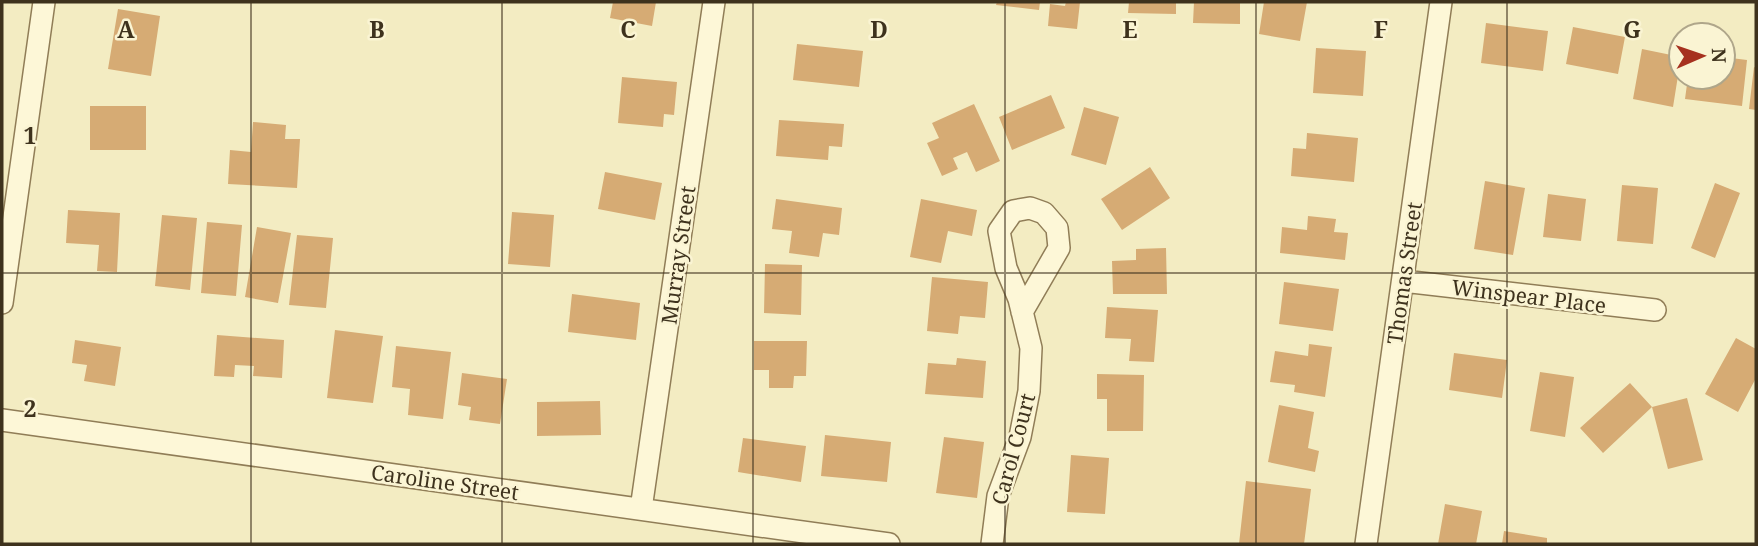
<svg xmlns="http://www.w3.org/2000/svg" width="1758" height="546" font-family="'Noto Serif',serif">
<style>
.building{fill:#d6ab74}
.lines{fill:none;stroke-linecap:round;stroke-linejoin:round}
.street-casing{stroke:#907d57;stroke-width:24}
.street{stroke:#fdf7d7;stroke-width:21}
.grid{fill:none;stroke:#3e321d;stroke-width:2;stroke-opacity:0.55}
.labels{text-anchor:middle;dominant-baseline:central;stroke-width:5;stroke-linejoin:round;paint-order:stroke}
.street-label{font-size:21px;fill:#3e321d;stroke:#faf4d3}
.grid-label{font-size:23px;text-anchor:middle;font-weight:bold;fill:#3e321d;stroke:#faf4d3;stroke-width:5;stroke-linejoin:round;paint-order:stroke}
</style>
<rect width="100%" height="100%" fill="#f3ecc2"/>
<path class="building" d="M613 2H656L652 26 610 18Z
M997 2H1040L1039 10 996 5Z
M1066 2H1080L1077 29 1048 26 1050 4 1065 6Z
M1129 2H1176V14L1128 13Z
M1194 2H1240V24L1193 23Z
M1264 2H1307L1300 41 1259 34Z
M118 9 160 16 151 76 108 69Z
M1486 23 1548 31 1543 71 1481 63Z
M1573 27 1625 37 1618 74 1566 64Z
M797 44 863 51 859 87 793 80Z
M1316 48 1366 51 1363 96 1313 93Z
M1642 49 1681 57 1673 107 1633 99Z
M1723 57 1747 60 1742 106 1685 99 1688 77H1723Z
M1754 67 1756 68V110L1749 109Z
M622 77 677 82 674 115 664 114 663 127 618 123Z
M1051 95 1065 128 1012 150 999 117Z
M974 104 1000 161 976 172 967 152 953 158 958 169 942 176 927 143 939 138 932 123Z
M90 106H146V150H90Z
M1084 107 1119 117 1106 165 1071 155Z
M779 120 844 124 842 147 829 146 828 160 776 156Z
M253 122 286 125 285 139H300L297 188 228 184 230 150 251 152Z
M1307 133 1358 138 1354 182 1291 176 1293 148 1306 149Z
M1150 167 1170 198 1122 230 1101 199Z
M605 172 662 183 655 220 598 209Z
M1485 181 1525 188 1513 255 1474 249Z
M1715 183 1740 193 1715 258 1691 248Z
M1622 185 1658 188 1653 244 1617 241Z
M1548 194 1586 199 1581 241 1543 237Z
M776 199 842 208 839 235 823 233 819 257 789 253 792 231 772 229Z
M921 199 977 210 972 236 948 231 941 263 910 257Z
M68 210 120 213 117 272 97 271 99 245 66 243Z
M512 212 554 215 550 267 508 264Z
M162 215 197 218 190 290 155 286Z
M1308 216 1336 219 1334 232 1348 233 1345 260 1280 253 1282 227 1307 230Z
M207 222 242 225 236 296 201 293Z
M257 227 291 233 278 303 245 297Z
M297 235 333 238 326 308 289 305Z
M1166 248 1167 294H1113L1112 261 1136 260V249Z
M765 264 802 265 801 315 764 313Z
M932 277 988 282 985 318 960 316 958 334 927 331Z
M1284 282 1339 289 1333 331 1279 324Z
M572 294 640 303 636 340 568 332Z
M1107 307 1158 310 1154 362 1129 361 1131 339 1105 338Z
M335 330 383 336 373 403 327 398Z
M217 335 284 340 282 378 253 376 254 366 235 365 234 377 214 376Z
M1736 338 1756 349V378L1738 412 1705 394Z
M75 340 121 347 115 386 84 381 87 365 72 363Z
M754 341H807L806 376H794L793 388H769V370H754Z
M1309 344 1332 347 1325 397 1294 392 1295 385 1270 382 1275 351 1308 356Z
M396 346 451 352 443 419 408 415 410 389 392 387Z
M1454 353 1507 360 1502 398 1449 390Z
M957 358 986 361 983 398 925 394 928 363 956 365Z
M1540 372 1574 377 1565 437 1530 431Z
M462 373 507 379 500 424 469 420 471 407 458 405Z
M1097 374 1144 375 1143 431H1107V399H1097Z
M1630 383 1652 407 1603 453 1580 428Z
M1687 398 1703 460 1668 469 1652 407Z
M600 401 601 435 537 436V402Z
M1279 405 1314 412 1308 448 1319 451 1315 472 1268 462Z
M825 435 891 442 887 482 821 476Z
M944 437 984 442 977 498 936 493Z
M743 438 806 446 801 482 738 472Z
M1071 455 1109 458 1105 514 1067 512Z
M1246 481 1311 489 1304 544H1239Z
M1445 504 1482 511 1476 544H1438Z
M1504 531 1547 538V544H1502Z"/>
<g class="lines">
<defs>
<path id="street" d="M1403 281 1655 310
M2 303 44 2
M2 420 889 544
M641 509 714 2
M992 544 998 496 1020 437 1029 391 1031 348 1019 299 1006 268 999 231 1013 211 1030 208 1044 213 1057 228 1059 248 1022 312
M1366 544 1441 2"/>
</defs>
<use href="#street" class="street-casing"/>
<use href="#street" class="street"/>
</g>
<path class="grid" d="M251 2V544M502 2V544M753 2V544M1005 2V544M1256 2V544M1507 2V544M2 273H1756"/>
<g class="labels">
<g class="street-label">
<text transform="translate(678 255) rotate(-82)">Murray Street</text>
<text transform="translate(1404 273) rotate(-82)">Thomas Street</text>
<text transform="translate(1529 296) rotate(7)">Winspear Place</text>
<text transform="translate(1013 449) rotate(-75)">Carol Court</text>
<text transform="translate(445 482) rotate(8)">Caroline Street</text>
</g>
</g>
<g class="grid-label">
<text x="126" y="38">A</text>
<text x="377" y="38">B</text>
<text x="628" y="38">C</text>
<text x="879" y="38">D</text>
<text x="1130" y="38">E</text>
<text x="1381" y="38">F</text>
<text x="1632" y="38">G</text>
<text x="30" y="144">1</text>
<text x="30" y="417">2</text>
</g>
<rect width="1758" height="546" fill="none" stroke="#3e321d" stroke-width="7"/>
<g transform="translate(1702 56) rotate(88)"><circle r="33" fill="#faf4d3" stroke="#afa68a" stroke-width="2"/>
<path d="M0-5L12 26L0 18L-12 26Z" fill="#a6311f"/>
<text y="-10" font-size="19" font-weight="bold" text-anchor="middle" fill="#3e321d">N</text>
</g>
</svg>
